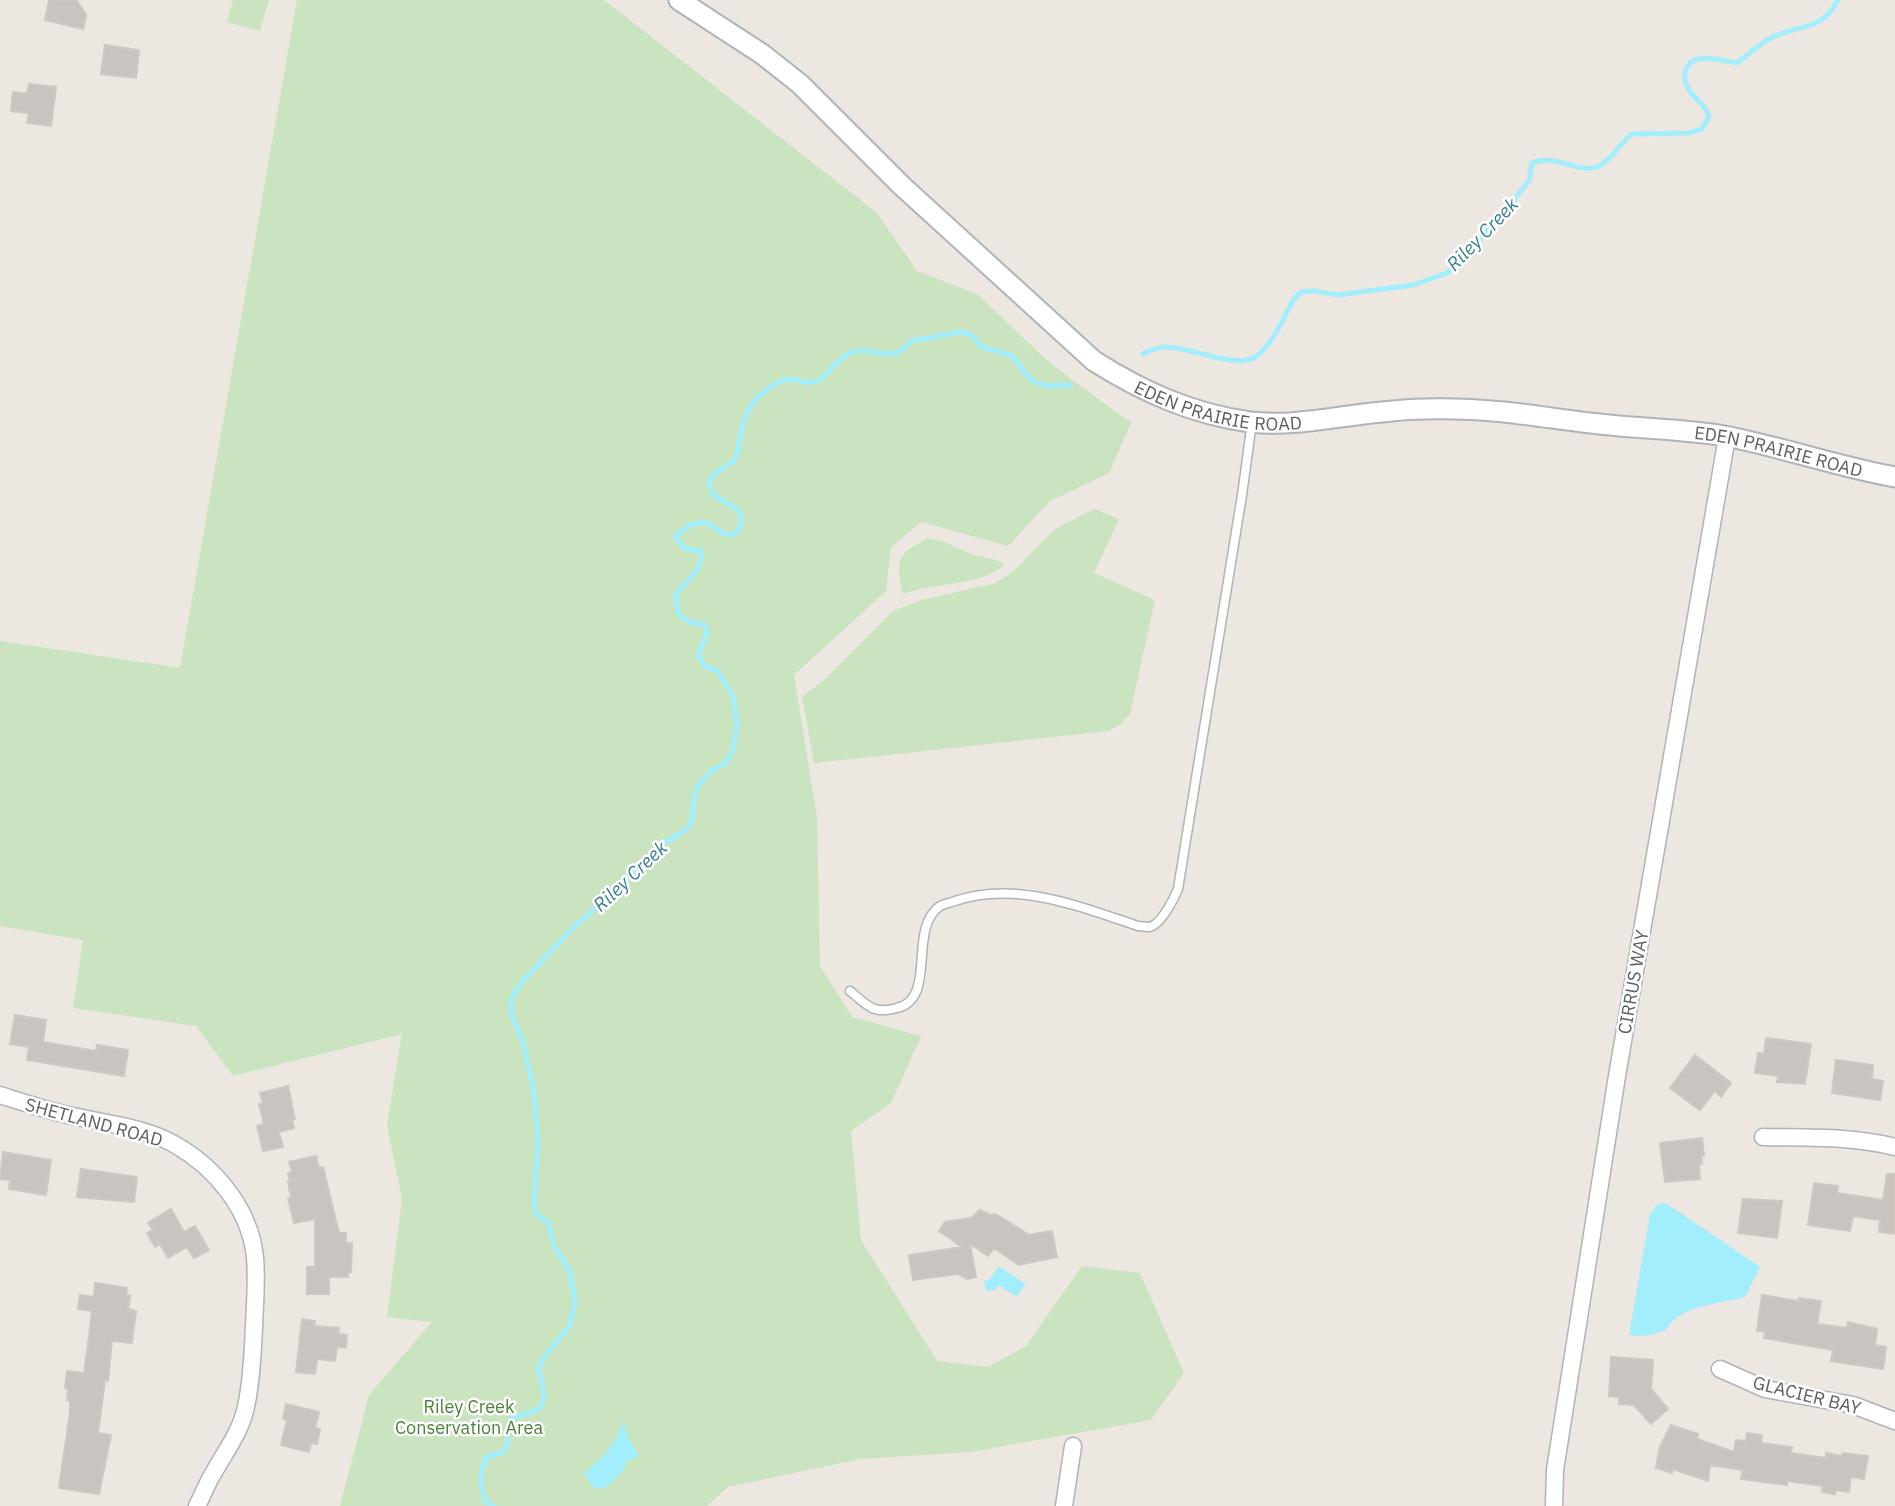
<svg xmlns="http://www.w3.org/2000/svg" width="1895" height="1506" font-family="'IBM Plex Sans',sans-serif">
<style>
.green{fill:#c9e4be}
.water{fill:#a2eefc}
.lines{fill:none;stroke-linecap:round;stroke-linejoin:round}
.stream{stroke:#a2eefc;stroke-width:5}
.building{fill:#cac4c1;stroke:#d1c7c0;stroke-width:2}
.service-casing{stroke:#afb4b7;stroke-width:11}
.minor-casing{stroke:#afb4b7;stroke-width:19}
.tertiary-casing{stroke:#afb4b7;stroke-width:23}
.service{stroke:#fff;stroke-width:8}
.minor{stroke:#fff;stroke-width:16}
.tertiary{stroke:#fff;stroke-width:19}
.labels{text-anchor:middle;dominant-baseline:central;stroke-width:5;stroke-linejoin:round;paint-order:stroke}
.street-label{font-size:18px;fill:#5a6062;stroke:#fff}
.park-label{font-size:18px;fill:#498337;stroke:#fff}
.water-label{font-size:19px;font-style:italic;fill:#397e93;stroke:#fff}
</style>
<rect width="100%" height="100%" fill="#ece7e1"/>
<path class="green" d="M233 0H269L260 31 227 22Z
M297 0H604L877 213 917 271 977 294 1051 364 1131 423 1109 473 1050 501 1008 546 921 522 891 547 886 591 794 675 817 817 820 966 852 1017 921 1036 891 1103 851 1131 861 1240 937 1361 988 1367 1026 1346 1082 1266 1140 1273 1184 1373 1151 1420 970 1452 860 1459 728 1487 707 1506H340L369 1395 432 1322 387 1317 402 1199 387 1125 402 1034 233 1076 196 1026 73 1008 83 940 0 926V641L180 668Z
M1094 509 1119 519 1094 573 1155 600 1130 714 1120 725 1108 731 814 763 802 697 824 680 893 611 922 600 996 583 1014 571 1054 530Z
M928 539C943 539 952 546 966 552 978 558 992 557 1005 564 983 586 931 583 903 594 895 564 897 551 928 539Z"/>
<path class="water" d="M1662 1203 1667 1204 1760 1267 1745 1297C1720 1304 1680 1304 1666 1330 1653 1335 1643 1337 1629 1335L1650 1214 1657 1205Z
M999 1266 1025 1284 1017 1297 999 1285 996 1290 986 1291 984 1281 989 1280Z
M624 1420 628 1437 639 1456 625 1462 626 1467C617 1477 608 1491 593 1488L584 1473 605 1454 617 1437Z"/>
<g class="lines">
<path class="stream" d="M1143 354C1149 351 1156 348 1163 347 1190 345 1238 372 1258 355 1274 342 1284 316 1294 299L1301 292 1314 291 1338 295 1413 285 1447 273 1472 252 1486 231 1512 209 1515 198 1529 181 1532 163C1555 152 1582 177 1601 165 1613 159 1620 142 1632 134L1688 133 1702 129 1709 116C1704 102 1696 101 1689 90 1686 85 1684 80 1685 74 1688 50 1720 60 1737 63 1748 55 1760 43 1773 37 1800 24 1821 32 1838 0
M493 1506 486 1502C480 1485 479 1474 486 1457L501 1453 507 1447 508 1431 512 1418C520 1415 527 1414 534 1411 551 1404 541 1382 538 1369L545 1356 570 1325 575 1303 570 1271 553 1244 549 1223 536 1214 534 1201 538 1140 534 1092 522 1039 512 1016 511 999 521 983 573 928 638 870 658 847 681 833 691 824 696 788 711 771 725 763 733 749 737 725 733 696 717 670 705 667 698 655 707 633 705 625 689 622 679 614 675 595C685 581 704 573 700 551L685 549 676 538 678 533 693 524 706 522 726 535 734 534 740 528 741 514C732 502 717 501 712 492 700 470 733 471 737 453 742 424 743 406 769 388 775 384 781 380 788 379 799 378 808 387 819 380 831 372 841 352 857 351 879 349 894 364 911 341L960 332 971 335 982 347 1012 356 1032 381 1046 386 1070 385"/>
</g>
<path class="building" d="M49 0 77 1 86 15 83 29 45 20Z
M105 45 139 50 136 78 101 74Z
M29 84 56 87 51 126 27 123 29 113 11 111 13 92 27 94Z
M15 1015 46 1020 43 1042 96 1051 97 1045 128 1050 124 1076 27 1060 29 1047 10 1044Z
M1766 1038 1811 1044 1805 1084 1777 1082 1778 1076 1755 1073 1758 1053 1764 1054Z
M1695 1055 1731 1083 1721 1097 1715 1091 1700 1110 1670 1088Z
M1836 1060 1873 1065 1872 1079 1883 1081 1880 1100 1832 1093Z
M288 1086 295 1119 292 1120 294 1128 279 1132 283 1147 263 1151 257 1126 264 1124 259 1104 263 1103 260 1093Z
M1702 1138 1704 1156H1701L1702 1164 1699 1165 1700 1179 1665 1182 1660 1143Z
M3 1152 51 1160 46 1195 9 1189 10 1180 0 1179Z
M316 1156 319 1168 323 1167 339 1233H346V1243H352L351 1272H348V1277H329V1294H307V1267H315V1219L294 1223 288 1199 291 1198 288 1182H290L288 1173 292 1172 289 1162Z
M81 1169 137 1177 134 1202 77 1197Z
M1887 1174H1895V1234L1879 1232 1880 1220 1853 1216 1850 1231 1808 1225 1814 1183 1838 1186 1837 1193 1883 1200Z
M1743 1199 1782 1201 1777 1238 1738 1233Z
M171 1209 184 1232 195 1226 209 1250 194 1258 187 1247 168 1258 160 1244 155 1247 147 1233 153 1230 148 1223Z
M980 1210 990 1215 996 1214 1029 1235 1052 1231 1057 1257 1019 1265 994 1248 988 1256 970 1244 976 1277 967 1279 958 1274 913 1280 909 1255 962 1247 939 1231 945 1222 971 1218Z
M95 1283 127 1288 126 1295 130 1296 128 1309 136 1311 132 1343 112 1341 108 1381 105 1380 98 1433 111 1435 99 1494 59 1488 70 1412V1400H67L68 1389 65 1388 67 1371 84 1373 89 1337 92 1311 78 1309 80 1295 94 1297Z
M1762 1295 1798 1301 1799 1298 1821 1301 1817 1324 1847 1328 1848 1322 1877 1329 1875 1345 1886 1347 1883 1369 1831 1361 1833 1350 1764 1338 1765 1332 1757 1331Z
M302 1319 315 1321 314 1326 339 1328 338 1334 347 1335 346 1348 337 1347 335 1361 317 1359 315 1374 296 1372Z
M1611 1357 1653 1360 1651 1389 1668 1409 1651 1424 1634 1405 1619 1404V1397L1609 1396Z
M286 1404 319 1412 315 1427 320 1429 317 1444 311 1443 309 1452 281 1445 287 1420 283 1419Z
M1671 1425 1698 1434 1697 1439 1734 1452 1736 1440 1746 1441 1747 1433 1762 1435 1761 1443 1792 1447 1791 1453 1826 1458V1453L1842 1456 1843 1453 1868 1456 1864 1479 1851 1477 1849 1492 1836 1490 1835 1494 1822 1492 1823 1486 1787 1481V1485L1741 1479 1743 1470 1710 1465 1708 1481 1673 1469 1672 1473 1656 1468 1659 1449Z"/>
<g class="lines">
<defs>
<path id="service" d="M850 991C867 1005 873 1015 897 1008 938 998 907 929 940 906 944 904 950 903 955 901 1015 880 1081 907 1138 926 1139 926 1149 927 1150 927 1161 924 1174 899 1178 889L1242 495 1252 422"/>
<path id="minor" d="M0 1095C19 1101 37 1107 56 1112 95 1123 138 1124 174 1144 215 1167 250 1209 255 1257 257 1280 255 1303 254 1326 253 1352 251 1387 245 1411 239 1434 225 1452 214 1472 207 1483 203 1495 197 1506
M1763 1137C1807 1138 1853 1136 1895 1147
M1720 1369 1765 1389 1853 1405 1895 1421
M1064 1506 1073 1446
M1554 1506 1555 1470 1617 1076 1727 437"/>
<g id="tertiary">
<path id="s1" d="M679 0 762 54 800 84 902 186 1094 361C1143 392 1192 414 1250 422 1294 427 1338 416 1382 412 1423 407 1463 408 1504 412 1542 416 1581 423 1619 426 1655 429 1690 430 1725 436 1782 447 1838 467 1895 477"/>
</g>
</defs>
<use href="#service" class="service-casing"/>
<use href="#minor" class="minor-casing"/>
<use href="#tertiary" class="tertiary-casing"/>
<use href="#service" class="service"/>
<use href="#minor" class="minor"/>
<use href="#tertiary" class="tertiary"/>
</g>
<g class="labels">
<g class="street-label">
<text stroke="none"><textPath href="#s1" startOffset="686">EDEN PRAIRIE ROAD</textPath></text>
<text stroke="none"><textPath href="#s1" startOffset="1253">EDEN PRAIRIE ROAD</textPath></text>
<text transform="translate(1633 982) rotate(-80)">CIRRUS WAY</text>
<text transform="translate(94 1122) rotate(15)">SHETLAND ROAD</text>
<text transform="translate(1807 1395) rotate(14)">GLACIER BAY</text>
</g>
<g class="park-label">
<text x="469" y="1406">Riley Creek<tspan x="469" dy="21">Conservation Area</tspan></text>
</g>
<g class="water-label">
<text transform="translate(1482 234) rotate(-46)">Riley Creek</text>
<text transform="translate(630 876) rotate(-43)">Riley Creek</text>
</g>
</g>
</svg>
